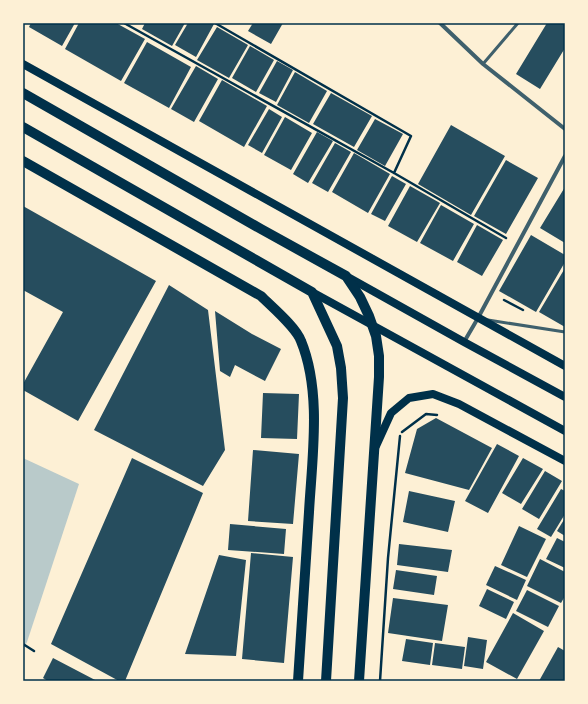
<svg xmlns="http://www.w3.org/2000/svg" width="588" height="704" font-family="'PT Sans',sans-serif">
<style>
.green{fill:#b9caca}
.building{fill:#264d5e}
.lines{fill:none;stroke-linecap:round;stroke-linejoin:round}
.path{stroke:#003049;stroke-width:2.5}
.service{stroke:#3f606c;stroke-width:3}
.minor{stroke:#3f606c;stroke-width:4}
.secondary{stroke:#003049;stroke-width:8}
.primary{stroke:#003049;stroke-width:10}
.neatline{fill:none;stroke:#003049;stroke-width:1.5}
</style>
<rect width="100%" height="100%" fill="#fdf0d5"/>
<path class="green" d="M23 458 79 484 27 642 23 649Z"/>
<path class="building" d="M31 23H75L62 46 29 27Z
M79 23H116L145 39 121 81 65 49Z
M145 23H185L172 46 142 29Z
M188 23H212L214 24 196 57 175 45Z
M253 23H283L271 44 248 31Z
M547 23H565V48L540 89 516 74Z
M217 27 248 45 229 78 197 60Z
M147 42 191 67 169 108 124 83Z
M250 46 274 60 256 92 232 78Z
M277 61 293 70 276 102 259 93Z
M196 66 218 79 194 122 171 109Z
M295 72 327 91 309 123 277 105Z
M222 80 267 106 244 147 199 121Z
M331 93 372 116 354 147 313 124Z
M269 109 282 117 262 153 248 145Z
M285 117 312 133 291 170 264 155Z
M375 119 403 134 385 166 357 150Z
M451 125 505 156 471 215 418 184Z
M317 132 333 141 308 183 293 174Z
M335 143 351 152 328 192 312 183Z
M354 153 390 174 368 213 332 192Z
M506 160 538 178 506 234 474 216Z
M392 176 406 184 385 221 371 214Z
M410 186 440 203 417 242 388 226Z
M565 187V243L540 228Z
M441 205 474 224 453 261 420 243Z
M23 206 156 281 78 421 23 390V384L63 312 23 290Z
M477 225 503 240 482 276 457 262Z
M531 235 565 255V262L536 312 499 291Z
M565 268V327L539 312Z
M169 285 208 310 225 450 203 486 94 430Z
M215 311 252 334 281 349 265 381 235 365 230 377 220 371Z
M263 393 299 394 297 439 261 438Z
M436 418 492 448 469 490 405 473 417 429Z
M497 444 519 456 488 513 465 501Z
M253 450 299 454 293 524 248 521Z
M132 458 203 493 125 681H119L51 644Z
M523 458 543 469 521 504 502 493Z
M545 471 562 481 539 519 522 509Z
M561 489 565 491V514L551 537 537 529Z
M409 491 455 501 448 532 403 522Z
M565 518V536L557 531Z
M230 524 286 529 284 554 228 550Z
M519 526 546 539 527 577 501 565Z
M557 538 565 542V568L546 559Z
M399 544 452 550 448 572 397 565Z
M251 553 293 557 284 663 242 659Z
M219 555 246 560 236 656 185 654Z
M540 559 565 572V596L561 603 527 586Z
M495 566 526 580 517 600 486 585Z
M396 570 437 576 434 595 393 589Z
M487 589 514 602 506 619 479 606Z
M527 590 559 606 548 627 516 611Z
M393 598 448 605 442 641 388 633Z
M513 613 544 631 517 679 486 662Z
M468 637 487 640 483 669 464 666Z
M406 639 433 643 430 665 402 661Z
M435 643 465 647 462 669 432 665Z
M558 647 565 651V681H539Z
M53 658 97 681H48L43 678Z"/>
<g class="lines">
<path class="path" d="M124 23 394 173 506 238
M215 23 411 136 394 173
M504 300 523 310
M402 432 426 414 437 415
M23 644 34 651
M380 681 388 558 400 436"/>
<path class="service" d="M483 64 518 23
M488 320 565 332"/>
<path class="minor" d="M440 23 483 64 565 129
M464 342 478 318 565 156"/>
<path class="secondary" d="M23 64 565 366
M346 276 464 342 565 397
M312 292 565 431
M376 446 391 413 409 398 433 394 459 404 565 461"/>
<path class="primary" d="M23 93 261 229 346 276 360 297 369 316 376 336 379 356V377L359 681
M23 127 312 292 337 346 341 368 343 398 326 681
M23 161 261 296C272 307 296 327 301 341 322 392 312 458 309 512 305 568 302 625 298 681"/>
</g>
<rect width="588" height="704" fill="none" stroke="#fdf0d5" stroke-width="48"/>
<rect x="24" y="24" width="540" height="656" class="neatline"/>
</svg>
